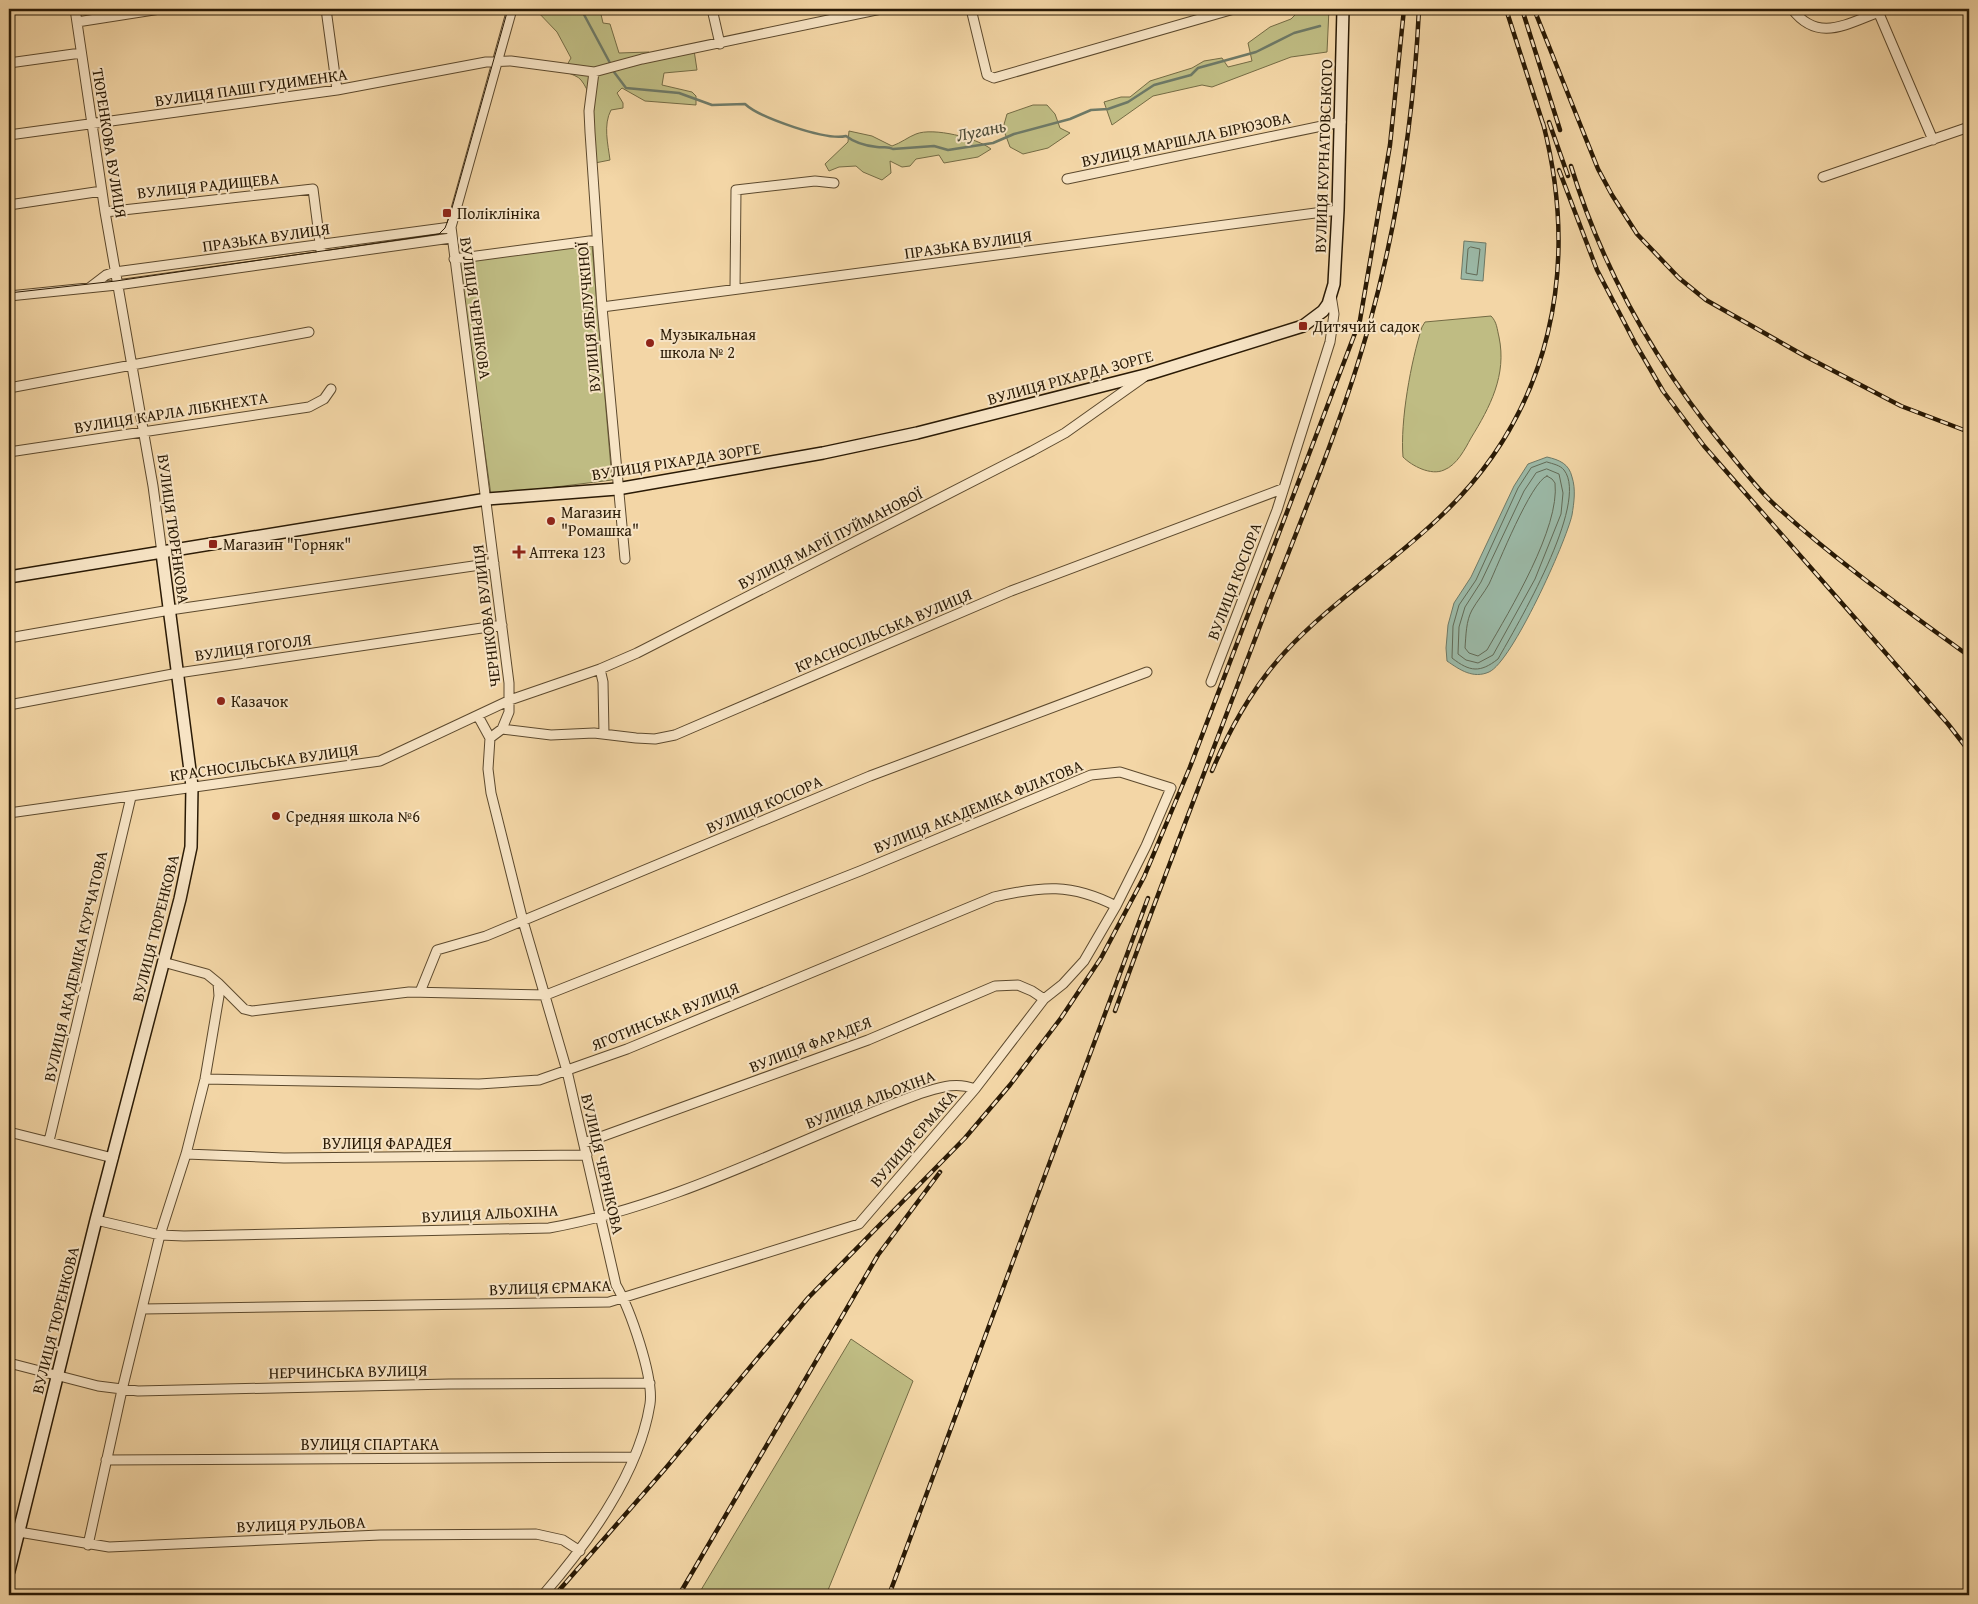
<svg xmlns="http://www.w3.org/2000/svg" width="1978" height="1604" font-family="'Gentium Book Plus',serif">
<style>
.green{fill:#bfbc83;stroke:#746b44}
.water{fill:#9bb9a7;stroke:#6e7966}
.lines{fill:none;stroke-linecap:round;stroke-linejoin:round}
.shore{stroke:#626a56;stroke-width:1}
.stream{stroke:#6e7966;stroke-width:2.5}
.street-casing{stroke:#5c492d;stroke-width:11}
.secondary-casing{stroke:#2a1a05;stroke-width:14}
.street{stroke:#f7e4c5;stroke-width:9}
.secondary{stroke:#f7e4c5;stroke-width:11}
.tram{stroke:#2a1a05;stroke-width:1}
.rail-casing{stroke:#2a1a05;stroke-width:4.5}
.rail{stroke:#f7e4c5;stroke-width:2.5;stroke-dasharray:8;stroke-linecap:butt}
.poi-dot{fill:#8f2418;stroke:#f7e4c5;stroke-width:2}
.labels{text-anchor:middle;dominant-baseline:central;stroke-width:4;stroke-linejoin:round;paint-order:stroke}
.street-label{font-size:16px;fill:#2a1a05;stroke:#f7e4c5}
.poi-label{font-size:16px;fill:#2a1a05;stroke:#f7e4c5;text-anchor:start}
.water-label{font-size:18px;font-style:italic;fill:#4c4a36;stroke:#f7e4c5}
</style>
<rect width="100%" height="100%" fill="#f3d6a6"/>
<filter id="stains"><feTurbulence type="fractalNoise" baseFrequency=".004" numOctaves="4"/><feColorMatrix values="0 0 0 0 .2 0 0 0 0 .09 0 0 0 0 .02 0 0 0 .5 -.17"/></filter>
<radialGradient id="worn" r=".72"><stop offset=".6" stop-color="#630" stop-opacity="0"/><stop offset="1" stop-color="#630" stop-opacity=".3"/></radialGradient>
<path class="green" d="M535 9H603L600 10 603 23 610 24 619 53 649 52 654 57 694 50 697 70 664 73 662 85 692 92 696 96V105L645 101 622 88 617 93 623 103V108L611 110C603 125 608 144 610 160L595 163C593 138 598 101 581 80 578 76 572 75 567 72V65L571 58 557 32Z
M1301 9H1329L1327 52 1291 57 1212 87 1202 85 1153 96 1112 125 1104 102 1121 97H1130L1150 81 1192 68 1204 61 1222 58 1228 67 1252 61 1248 43 1270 27 1291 19Z
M1033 105H1047L1055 114 1060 128 1070 133 1048 148 1023 154 1010 147 1003 128 1007 114Z
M849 131 872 136 892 146C901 143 908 137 916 134 933 127 977 138 991 149L978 157 944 163 939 155 916 159 910 166 902 167 890 161 891 173 882 180 863 172 856 166 839 167 829 171 825 164 848 142Z
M592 245 612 480 491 495 458 262Z
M1491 316C1497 322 1497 329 1499 337 1507 375 1490 407 1471 438 1465 449 1457 465 1444 470 1431 476 1412 466 1403 457 1400 421 1411 361 1422 327L1425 322Z
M851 1339 913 1381 826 1595H698Z"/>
<path class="water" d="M1464 241 1486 243 1483 281 1461 279Z
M1547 457C1560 460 1569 464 1572 477 1576 489 1574 503 1572 515 1566 542 1512 662 1489 672 1473 679 1460 670 1447 661L1446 648 1448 625 1454 603 1471 577 1514 486 1528 464Z"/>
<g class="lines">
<path class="shore" d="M1471 247 1480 249 1477 275 1466 273 1468 249Z
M1547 462C1553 464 1560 465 1564 470 1590 503 1516 627 1498 659 1480 673 1470 672 1452 658L1453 626 1459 605 1476 580 1518 488 1531 468Z
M1547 469 1559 474 1563 493 1561 514 1535 579 1493 655 1478 663 1466 660 1458 654 1459 627 1465 607 1481 582 1524 491 1536 473Z
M1547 476 1552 479 1555 483C1560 528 1510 610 1487 650L1478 656 1469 653 1465 648C1466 635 1466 621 1472 610 1477 601 1484 593 1489 584 1498 565 1531 481 1547 476Z"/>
<path class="stream" d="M581 9 610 63
M614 72 626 88 679 93 712 105 745 104C760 118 827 141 846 136 855 143 867 146 877 147 884 148 888 146 893 149L934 146 948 150 993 143 1014 134 1070 119 1091 110 1108 109 1128 102 1154 85 1191 75 1198 68 1256 52 1294 33 1320 26"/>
<defs>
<path id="street" d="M75 9 105 212 153 486 162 553
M326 9 337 90
M712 9 720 44
M971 9 987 75 994 78 1234 9
M1792 9C1818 43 1846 24 1879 12
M1877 9 1933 140
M77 22 160 9
M9 63 81 53
M594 72 589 111 590 132 602 307 625 559
M9 135 337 90 486 62 511 61 594 72 642 59 881 9
M1823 177 1969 127
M1067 179 1341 122
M9 205 102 191
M105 212 313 189 321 251
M454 259 597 240
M89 288 106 275 115 272 451 227
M735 289 736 190 815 181 834 183
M9 296 117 285 451 238
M602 307 1338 210
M9 388 309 332
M9 452 309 407 324 399 331 389
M9 638 170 610 494 563
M600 669 603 682 604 734
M1211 682 1277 510 1307 415 1330 342 1334 314 1331 295
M9 705 178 673 502 625
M478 716 490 738 488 769 491 793 523 921 567 1071 616 1285C630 1309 654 1377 650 1404 639 1474 588 1543 543 1595
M502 729 509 712V683L451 227 512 9
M490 738 502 729 551 735 594 733 636 738 655 739 675 735 1011 591 1282 489
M9 813 380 761 510 700 600 669 637 653 1032 451 1065 433 1144 377
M420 992 437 950 486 936 870 776 1147 672
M205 1079 479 1084 539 1080 627 1049 994 897C1042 886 1071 883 1116 906
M9 1132 113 1158
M49 1141 131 797
M584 1143 868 1040 995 986 1018 985 1032 991 1044 999
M186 1154 284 1158 587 1155
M96 1220 160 1235 184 1236 549 1228C679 1205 797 1139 919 1094 939 1088 955 1081 975 1089
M143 1309 609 1302 859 1224 975 1089 1044 999 1063 984 1084 961 1116 906 1146 846 1171 788 1120 772 1091 775 860 871 546 995 409 992 252 1011 244 1009 218 983
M9 1363 98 1386 138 1391 449 1384 650 1383
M106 1460 634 1457
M19 1532 109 1547 380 1535 536 1534 563 1540 580 1551
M88 1545 122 1390 160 1235 186 1154 205 1079 219 996 218 983 207 974 163 962
M466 1595H500"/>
<path id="secondary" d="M9 577 487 499 617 489 823 453 917 433 1149 374 1303 326 1323 311 1328 304 1334 284 1338 210 1343 9
M9 1571 96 1220 180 899 191 847 192 786 162 553"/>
</defs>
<use href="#street" class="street-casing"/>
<use href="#secondary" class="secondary-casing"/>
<use href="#street" class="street"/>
<use href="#secondary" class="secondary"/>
<path class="tram" d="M9 293 116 281 439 234 445 228 450 215 508 9"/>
<defs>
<path id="rail" d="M1506 9 1545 130
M1522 9 1560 130
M1534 9 1598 169 1612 195 1637 234 1679 278 1706 300 1803 355 1901 406 1969 432
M1549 122 1568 176
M1571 166C1603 271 1656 364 1726 449 1742 468 1757 489 1776 506 1836 561 1903 608 1969 656
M1559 170 1597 270 1635 343 1663 391 1704 446 1948 724 1969 751
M1212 771C1230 728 1253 687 1285 652 1332 601 1393 563 1443 514 1552 409 1580 267 1543 123
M1115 1011C1164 876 1216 743 1266 610 1303 515 1343 420 1370 322 1398 220 1414 114 1419 9
M555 1595 665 1469 808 1298 965 1138 1010 1085 1061 1018 1101 958 1144 877 1190 767 1360 320 1390 145 1404 9
M679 1595 878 1255 940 1172
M889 1595 1148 898"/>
</defs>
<use href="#rail" class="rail-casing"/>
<use href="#rail" class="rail"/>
</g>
<g class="poi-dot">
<rect x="442" y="208" width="10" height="10" rx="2.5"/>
<rect x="1298" y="321" width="10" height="10" rx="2.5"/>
<circle cx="650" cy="343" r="5"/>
<circle cx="551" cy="521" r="5"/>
<rect x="208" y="539" width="10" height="10" rx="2.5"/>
<path d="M516.5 544.5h5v5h5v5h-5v5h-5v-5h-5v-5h5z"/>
<circle cx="221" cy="701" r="5"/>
<circle cx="276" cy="816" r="5"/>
</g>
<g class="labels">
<g class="street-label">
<text transform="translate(251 87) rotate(-8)">ВУЛИЦЯ ПАШІ ГУДИМЕНКА</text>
<text transform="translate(1186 139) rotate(-12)">ВУЛИЦЯ МАРШАЛА БІРЮЗОВА</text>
<text transform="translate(110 143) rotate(81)">ТЮРЕНКОВА ВУЛИЦЯ</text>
<text transform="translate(1323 156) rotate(-88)">ВУЛИЦЯ КУРНАТОВСЬКОГО</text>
<text transform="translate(208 185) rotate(-6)">ВУЛИЦЯ РАДИЩЕВА</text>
<text transform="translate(266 237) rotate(-8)">ПРАЗЬКА ВУЛИЦЯ</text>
<text transform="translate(968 244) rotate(-8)">ПРАЗЬКА ВУЛИЦЯ</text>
<text transform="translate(476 308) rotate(82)">ВУЛИЦЯ ЧЕРНІКОВА</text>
<text transform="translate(588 317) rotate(-95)">ВУЛИЦЯ ЯБЛУЧКІНОЇ</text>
<text transform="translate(1070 377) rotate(-15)">ВУЛИЦЯ РІХАРДА ЗОРГЕ</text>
<text transform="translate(171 412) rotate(-9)">ВУЛИЦЯ КАРЛА ЛІБКНЕХТА</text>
<text transform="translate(676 461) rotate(-9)">ВУЛИЦЯ РІХАРДА ЗОРГЕ</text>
<text transform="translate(174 529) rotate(82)">ВУЛИЦЯ ТЮРЕНКОВА</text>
<text transform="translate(830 538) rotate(-27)">ВУЛИЦЯ МАРІЇ ПУЙМАНОВОЇ</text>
<text transform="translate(1234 581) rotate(-69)">ВУЛИЦЯ КОСІОРА</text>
<text transform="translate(486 616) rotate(-97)">ЧЕРНІКОВА ВУЛИЦЯ</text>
<text transform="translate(883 630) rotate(-23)">КРАСНОСІЛЬСЬКА ВУЛИЦЯ</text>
<text transform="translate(253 647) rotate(-8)">ВУЛИЦЯ ГОГОЛЯ</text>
<text transform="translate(264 762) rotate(-8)">КРАСНОСІЛЬСЬКА ВУЛИЦЯ</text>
<text transform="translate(764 804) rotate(-23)">ВУЛИЦЯ КОСІОРА</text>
<text transform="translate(978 806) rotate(-22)">ВУЛИЦЯ АКАДЕМІКА ФІЛАТОВА</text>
<text transform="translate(155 928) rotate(-76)">ВУЛИЦЯ ТЮРЕНКОВА</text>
<text transform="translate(75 966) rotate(-77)">ВУЛИЦЯ АКАДЕМІКА КУРЧАТОВА</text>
<text transform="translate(665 1016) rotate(-22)">ЯГОТИНСЬКА ВУЛИЦЯ</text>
<text transform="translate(810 1044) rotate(-21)">ВУЛИЦЯ ФАРАДЕЯ</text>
<text transform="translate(870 1099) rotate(-21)">ВУЛИЦЯ АЛЬОХІНА</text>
<text transform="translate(913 1138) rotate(-49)">ВУЛИЦЯ ЄРМАКА</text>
<text x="387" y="1143">ВУЛИЦЯ ФАРАДЕЯ</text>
<text transform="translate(603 1164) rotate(77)">ВУЛИЦЯ ЧЕРНІКОВА</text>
<text transform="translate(490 1213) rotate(-3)">ВУЛИЦЯ АЛЬОХІНА</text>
<text transform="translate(550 1287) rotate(-2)">ВУЛИЦЯ ЄРМАКА</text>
<text transform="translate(55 1320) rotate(-76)">ВУЛИЦЯ ТЮРЕНКОВА</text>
<text transform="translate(348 1371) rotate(-1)">НЕРЧИНСЬКА ВУЛИЦЯ</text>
<text x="370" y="1444">ВУЛИЦЯ СПАРТАКА</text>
<text transform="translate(301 1524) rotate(-2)">ВУЛИЦЯ РУЛЬОВА</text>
</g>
<g class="poi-label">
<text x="457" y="213">Поліклініка</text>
<text x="1313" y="326">Дитячий садок</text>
<text x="660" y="334">Музыкальная<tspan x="660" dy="18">школа № 2</tspan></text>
<text x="561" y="512">Магазин<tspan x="561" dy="18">"Ромашка"</tspan></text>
<text x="223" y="544">Магазин "Горняк"</text>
<text x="529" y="552">Аптека 123</text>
<text x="231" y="701">Казачок</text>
<text x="286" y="816">Средняя школа №6</text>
</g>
<g class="water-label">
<text transform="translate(981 130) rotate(-12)">Лугань</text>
</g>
</g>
<rect width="1978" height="1604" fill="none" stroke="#f3d6a6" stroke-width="30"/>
<rect x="10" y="10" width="1958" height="1584" fill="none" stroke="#2a1a05" stroke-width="2.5"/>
<rect x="15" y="15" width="1948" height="1574" fill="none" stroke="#2a1a05"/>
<rect width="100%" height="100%" filter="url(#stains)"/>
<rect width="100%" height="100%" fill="url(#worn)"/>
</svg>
